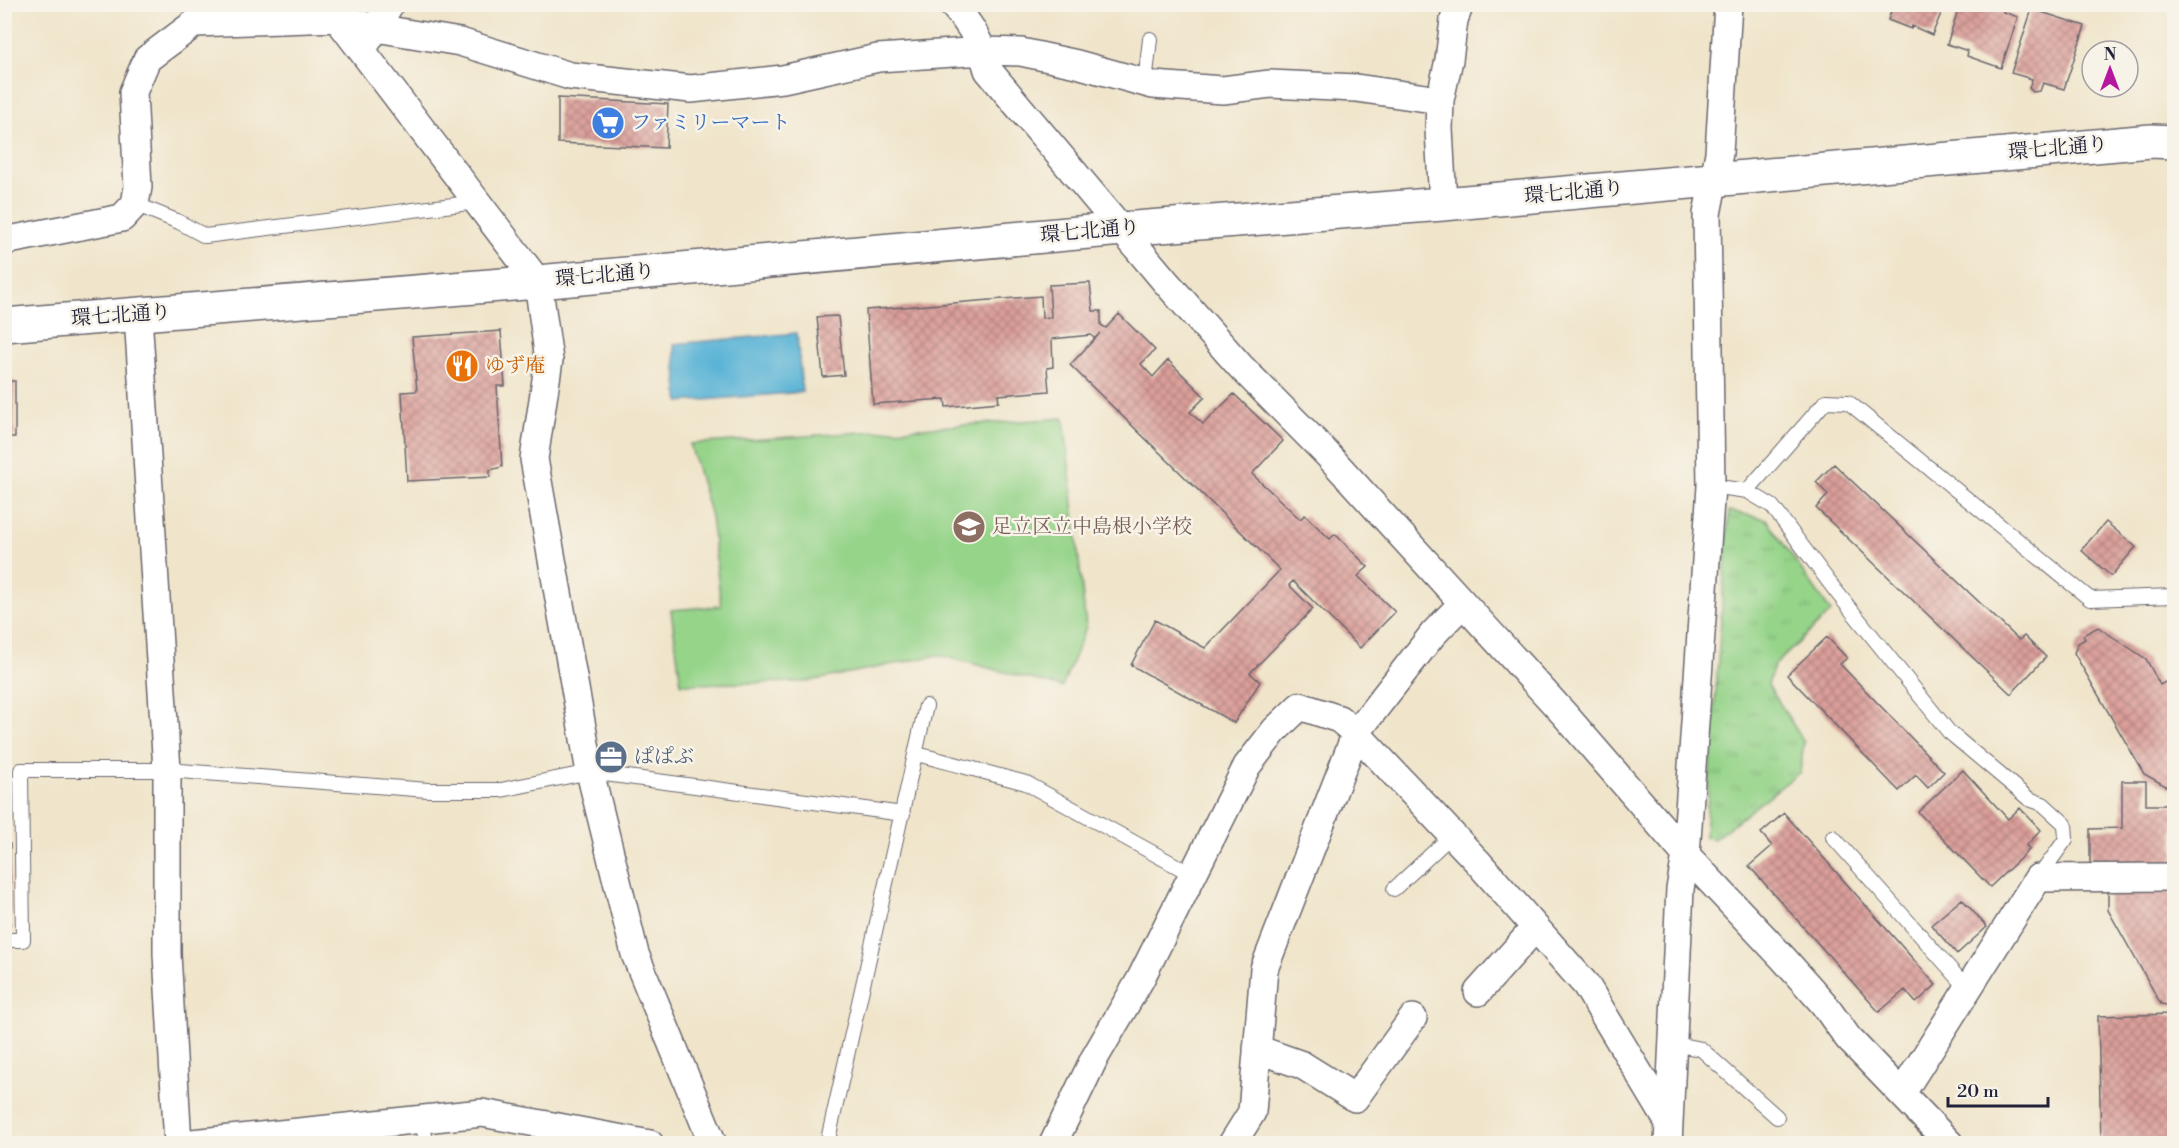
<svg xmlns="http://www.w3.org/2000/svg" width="2179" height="1148" font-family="'Libre Bodoni','Noto Serif JP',serif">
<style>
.park{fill:url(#park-tufts);stroke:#5c7b62;stroke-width:1.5}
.garden{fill:#96d48a;stroke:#5c7b62;stroke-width:1.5}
.water{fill:#58b3d6;stroke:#3d6a88;stroke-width:1.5}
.building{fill:url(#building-cross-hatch)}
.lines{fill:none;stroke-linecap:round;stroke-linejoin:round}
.service-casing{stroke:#6a666d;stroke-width:16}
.minor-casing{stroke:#6a666d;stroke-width:30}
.tertiary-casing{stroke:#6a666d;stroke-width:36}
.service{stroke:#fff;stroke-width:14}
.minor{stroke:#fff;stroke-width:27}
.tertiary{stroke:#fff;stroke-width:33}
.labels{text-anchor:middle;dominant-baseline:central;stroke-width:5;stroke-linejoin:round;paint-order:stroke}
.shop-label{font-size:20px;fill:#366cbe;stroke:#f7f3e8;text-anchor:start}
.street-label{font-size:20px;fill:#22223b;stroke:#f7f3e8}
.food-label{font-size:20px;fill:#c56008;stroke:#f7f3e8;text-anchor:start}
.education-label{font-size:20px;fill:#785e54;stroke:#f7f3e8;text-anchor:start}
.service-label{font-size:20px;fill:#4e5e75;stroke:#f7f3e8;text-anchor:start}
</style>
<defs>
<pattern id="park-tufts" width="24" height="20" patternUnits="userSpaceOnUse" patternTransform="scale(1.5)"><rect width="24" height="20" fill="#96d48a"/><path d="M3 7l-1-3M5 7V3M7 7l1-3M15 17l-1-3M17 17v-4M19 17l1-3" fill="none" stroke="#81b678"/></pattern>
<pattern id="building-cross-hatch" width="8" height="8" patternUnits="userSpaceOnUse" patternTransform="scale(1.5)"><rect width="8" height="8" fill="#db9f9a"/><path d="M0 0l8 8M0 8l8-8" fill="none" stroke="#b1817f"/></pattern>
</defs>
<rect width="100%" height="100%" fill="#f7f3e8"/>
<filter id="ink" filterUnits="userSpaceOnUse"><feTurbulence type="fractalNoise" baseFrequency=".0167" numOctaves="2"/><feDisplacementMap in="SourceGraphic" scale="12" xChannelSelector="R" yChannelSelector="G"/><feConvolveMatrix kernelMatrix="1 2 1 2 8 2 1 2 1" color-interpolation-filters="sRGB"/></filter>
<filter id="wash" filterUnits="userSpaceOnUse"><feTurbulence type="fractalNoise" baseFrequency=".008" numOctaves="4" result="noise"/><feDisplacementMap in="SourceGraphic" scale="24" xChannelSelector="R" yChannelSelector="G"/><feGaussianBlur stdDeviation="1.35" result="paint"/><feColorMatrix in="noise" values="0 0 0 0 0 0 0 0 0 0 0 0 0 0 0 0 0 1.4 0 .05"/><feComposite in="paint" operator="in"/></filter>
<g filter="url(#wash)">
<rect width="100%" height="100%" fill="#f0e5cb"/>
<path class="park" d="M1729 511 1766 519 1831 612 1774 666 1768 685 1804 742 1800 772 1714 839 1705 837Z"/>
<path class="garden" d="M1064 418 1086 627 1062 687 939 655 805 682 681 684 671 610 721 606 711 516 690 444Z"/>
<path class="water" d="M797 333 802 392 679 402 674 344Z"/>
<g id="blocks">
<path class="building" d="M1886 4H1945L1932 35 1912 26 1911 29 1888 20 1892 9 1885 6Z
M1960 4H1993L2004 8 2003 12 2018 17 2001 68 1967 56 1968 51 1947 44Z
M2032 9 2085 26 2064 89 2043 83 2040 91 2033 92 2029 88 2032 79 2011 73Z
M558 98 668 104 666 148 558 143Z
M1090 283 1093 311H1101V325L1106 328 1119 314 1155 350 1141 364 1153 377 1168 360 1205 397 1190 412 1203 424 1234 394 1283 441 1252 474 1300 519 1305 515 1330 539 1335 534 1368 567 1358 576 1395 612 1360 648 1293 581 1289 585 1313 609 1250 673 1260 682 1234 723 1131 665 1155 620 1205 648 1280 570 1070 365 1100 333 1095 339 1091 335 1052 339 1053 367 1047 368 1049 391 998 395 999 402 946 407 945 399 873 404 866 310 1041 296 1042 318 1051 317 1049 285Z
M838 316 844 375 823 377 817 317Z
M501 331 505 386H497L502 467 490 470V477L407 481 402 392 417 391 412 337Z
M4 381H15V437H4Z
M1834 464 2019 640 2024 636 2046 657 2011 694 1816 508 1828 495 1816 482Z
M2106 522 2136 547 2111 576 2081 550Z
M2098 627 2146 659 2160 685 2174 677 2173 790 2144 774 2074 653 2078 643 2085 639 2083 635Z
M1827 637 1847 658 1840 664 1944 772 1928 788 1916 775 1899 791 1787 675Z
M1963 770 2008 819 2020 808 2041 830 2026 846 2030 849 1990 887 1918 812Z
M2122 781H2146V805H2174V867L2090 868V829L2122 828Z
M1784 813 1936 985 1916 1003 1905 990 1879 1012 1749 866 1772 846 1761 833Z
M4 844H10V926H4Z
M2108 891H2171V900H2174V1006L2161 1004 2108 910Z
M1962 899 1987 927 1957 954 1931 925Z
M2174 1014V1144H2101L2098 1016Z"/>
</g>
</g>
<g filter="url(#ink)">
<use href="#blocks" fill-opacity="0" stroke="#6a666d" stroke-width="1.5"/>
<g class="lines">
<defs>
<path id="service" d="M1145 83 1150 39
M135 204 179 222 205 236 477 202
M1711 486 1747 491 1772 506 1835 590 1949 732 2029 799 2043 804 2065 824 2066 839 2038 878
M1747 491 1826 401 1848 402 2090 599 2174 596
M917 754 1026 783 1193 875
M1833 837 1968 989
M1394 889 1452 835
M4 940H23L21 770H167L428 790H501L590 772 903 814
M1673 1044 1701 1049 1777 1117
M421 1119 427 1144
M827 1144 926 706"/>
<path id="minor" d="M952 4C972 26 980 41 988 70L1165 281 1240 366 1327 454 1565 715 1686 855 1783 958 1823 1003 1848 1038 1950 1144
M334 14 538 282 549 360 534 459 590 772 635 954 713 1144
M367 42 390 4
M1443 204 1439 129 1440 100 1449 60 1454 20 1460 4
M4 241 122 218 135 204 138 187 133 92 147 59 195 23 337 18 376 28 460 42 570 76 691 89 783 79 878 58 983 51 1021 52 1077 64 1153 85 1223 90 1270 84 1356 88 1440 100
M138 315 167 770V954L178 1144
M1478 992 1535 928
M1257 1049 1302 1065 1355 1098 1413 1018
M1902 1093 2038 878 2174 877
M182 1144 482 1113 650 1144
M1053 1144 1094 1059 1140 980 1247 766 1275 730 1300 706 1339 719 1356 733 1477 861 1586 985 1669 1123
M1232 1144 1252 1112 1264 969 1356 733 1433 634 1463 603
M1668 1144 1680 889 1686 855 1711 486 1707 214 1719 153 1728 4"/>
<path id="tertiary" d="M4 325 538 282 1122 229 1443 204 2151 141 2174 142"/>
</defs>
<use href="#service" class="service-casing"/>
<use href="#minor" class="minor-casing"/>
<use href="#tertiary" class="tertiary-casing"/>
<use href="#service" class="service"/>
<use href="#minor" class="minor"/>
<use href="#tertiary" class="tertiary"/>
</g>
</g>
<defs>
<symbol id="supermarket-disc" viewBox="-11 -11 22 22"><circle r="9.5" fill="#3f7fe0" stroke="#f7f3e8"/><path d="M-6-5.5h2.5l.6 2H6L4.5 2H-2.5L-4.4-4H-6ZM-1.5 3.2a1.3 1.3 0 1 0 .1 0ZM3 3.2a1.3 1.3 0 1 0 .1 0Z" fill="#fff"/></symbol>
<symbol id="restaurant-disc" viewBox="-11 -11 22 22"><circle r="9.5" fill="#e8710a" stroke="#f7f3e8"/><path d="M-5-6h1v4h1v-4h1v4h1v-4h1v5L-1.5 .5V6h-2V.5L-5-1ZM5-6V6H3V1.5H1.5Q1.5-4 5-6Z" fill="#fff"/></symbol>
<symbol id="school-disc" viewBox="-11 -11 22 22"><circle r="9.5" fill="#8d6e63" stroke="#f7f3e8"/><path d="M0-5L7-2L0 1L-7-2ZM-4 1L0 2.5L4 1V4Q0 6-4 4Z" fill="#fff"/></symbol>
<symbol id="office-disc" viewBox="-11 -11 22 22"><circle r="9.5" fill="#5c6f8a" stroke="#f7f3e8"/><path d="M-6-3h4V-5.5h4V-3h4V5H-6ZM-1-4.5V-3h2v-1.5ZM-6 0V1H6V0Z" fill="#fff"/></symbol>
</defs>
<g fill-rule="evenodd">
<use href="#supermarket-disc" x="589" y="104" width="38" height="38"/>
<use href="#restaurant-disc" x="443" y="347" width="38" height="38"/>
<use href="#school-disc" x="950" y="508" width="38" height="38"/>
<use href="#office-disc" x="592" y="738" width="38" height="38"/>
</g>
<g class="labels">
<g class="shop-label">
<text x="631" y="123">ファミリーマート</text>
</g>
<g class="street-label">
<text transform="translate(2058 149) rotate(-5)">環七北通り</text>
<text transform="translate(1574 193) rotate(-5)">環七北通り</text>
<text transform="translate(1090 232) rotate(-5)">環七北通り</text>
<text transform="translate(605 276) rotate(-5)">環七北通り</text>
<text transform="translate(121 316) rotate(-4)">環七北通り</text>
</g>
<g class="food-label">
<text x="485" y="366">ゆず庵</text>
</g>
<g class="education-label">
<text x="992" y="527">足立区立中島根小学校</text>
</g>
<g class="service-label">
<text x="634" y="757">ぱぱぶ</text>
</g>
</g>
<rect width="2179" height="1148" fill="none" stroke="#f7f3e8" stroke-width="24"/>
<g transform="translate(2110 69)"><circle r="28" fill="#f7f3e8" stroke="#a29fa3" stroke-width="1.5"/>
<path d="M0-4.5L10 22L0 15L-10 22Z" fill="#b5179e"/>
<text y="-9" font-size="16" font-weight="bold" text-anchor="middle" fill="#22223b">N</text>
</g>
<path d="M1948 1097v9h100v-9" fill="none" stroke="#22223b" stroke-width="3"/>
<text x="1957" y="1097" font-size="18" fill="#22223b" stroke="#f7f3e8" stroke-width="4.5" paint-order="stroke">20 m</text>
</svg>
